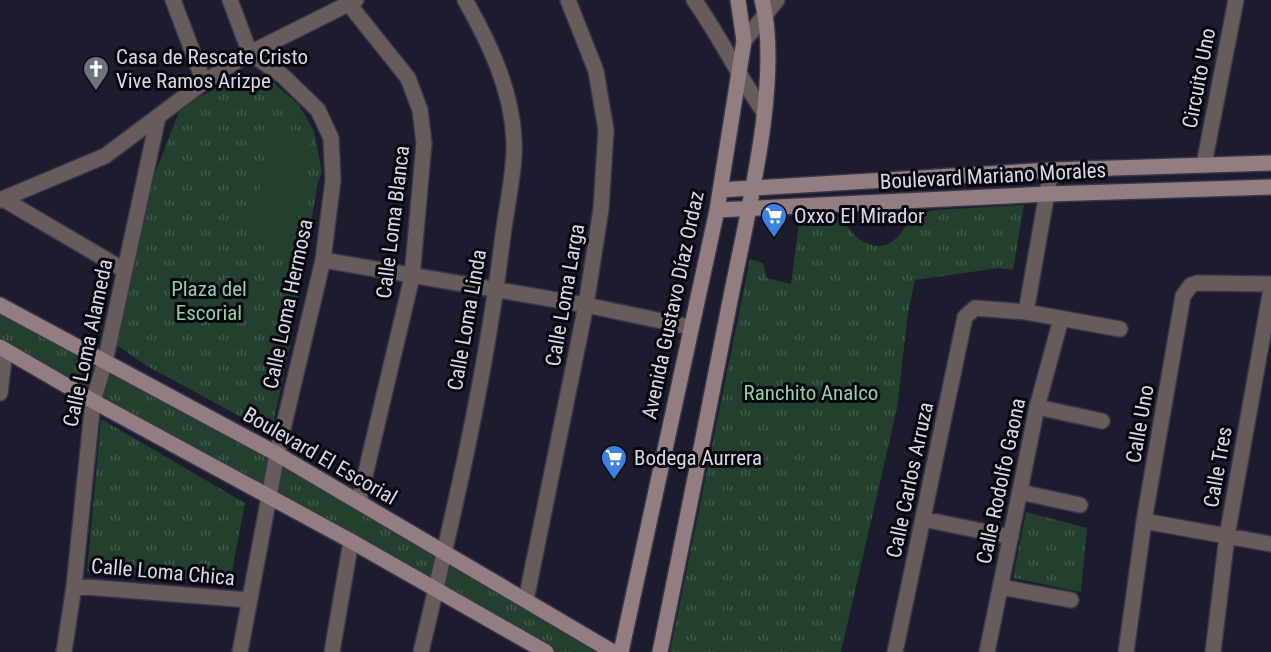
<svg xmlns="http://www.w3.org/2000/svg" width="1271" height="652" font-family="'Roboto Condensed',sans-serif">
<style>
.grass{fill:url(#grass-tufts)}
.pitch{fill:#23402e}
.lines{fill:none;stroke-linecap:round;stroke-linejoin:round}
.street-casing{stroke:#373648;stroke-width:18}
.secondary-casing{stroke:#373648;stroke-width:18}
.street{stroke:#685b5c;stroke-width:15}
.secondary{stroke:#927e80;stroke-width:15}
.labels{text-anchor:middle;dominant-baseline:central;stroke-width:6;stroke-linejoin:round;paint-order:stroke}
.poi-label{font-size:21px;fill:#d9d9e6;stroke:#08070f;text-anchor:start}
.street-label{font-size:21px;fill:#d9d9e6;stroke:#08070f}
.park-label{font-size:21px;fill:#90d0a7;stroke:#08070f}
</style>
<defs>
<pattern id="grass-tufts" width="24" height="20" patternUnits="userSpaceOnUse" patternTransform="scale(1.5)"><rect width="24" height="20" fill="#23402e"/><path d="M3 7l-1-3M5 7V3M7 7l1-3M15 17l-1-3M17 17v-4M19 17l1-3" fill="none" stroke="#425b4c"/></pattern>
</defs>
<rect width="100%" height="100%" fill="#1d1b2e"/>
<path class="grass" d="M240 75 265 76 299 105 314 131 322 172 318 182 287 360 271 433 147 366 109 340 153 178 181 107Z
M1024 205 1013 270 999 268 915 280 908 313 897 408 841 652H670L750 259 763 263 767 278 791 284 799 224C809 218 827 216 840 221 848 225 853 236 861 240 886 256 901 237 911 216L934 210Z
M0 306 104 363 93 400 0 347Z
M105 364 275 454 268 494 94 401Z
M101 419 245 503 230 582 87 572Z
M277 455 444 554 435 589 270 495Z
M1026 512 1087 528 1081 592 1013 578Z
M445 556 609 652H549L438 587Z"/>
<path class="pitch" d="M270 127 311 137 295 249 251 239Z"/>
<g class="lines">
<defs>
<path id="street" d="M173 0 204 82
M230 0 250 53 283 76 318 110 331 138 333 180 323 260 277 454 240 652
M694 0C720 36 738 76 764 112
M348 3 408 78 420 110 424 143 412 277 359 501
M744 41 777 0
M1204 164 1236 0
M3 199 124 270
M0 200 105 156 204 82 250 53 356 0
M323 260 586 305 690 327
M1026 312 1051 170
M0 393 5 350
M1037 407 1102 421
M1020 492 1080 505
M923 519 1011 537
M1144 521 1271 544
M74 586 249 600
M1001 587 1071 600
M526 600 586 305 601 209 606 130 596 71 568 0
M64 652 74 586 93 401 105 362 158 117
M332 652 351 541
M421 652C453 517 485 381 502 243 505 214 516 167 514 140 512 90 489 42 465 0
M895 652 965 317 975 308 1026 312 1120 329
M987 652 1037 407 1061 319
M1126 652 1144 521 1183 296 1191 285 1198 283 1271 284
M1213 652 1227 536 1271 289"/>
<path id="secondary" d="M720 190 1051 170 1271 163
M717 210 1048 194 1271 187
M0 305 277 454 613 652
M0 347 93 401 351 541 546 652
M621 652 717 210 744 41 738 0
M660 652C684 533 708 415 731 296 747 215 782 78 762 0"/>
</defs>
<use href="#street" class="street-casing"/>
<use href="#secondary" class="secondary-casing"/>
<use href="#street" class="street"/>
<use href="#secondary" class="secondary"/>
</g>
<defs>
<symbol id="church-pin" viewBox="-11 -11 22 30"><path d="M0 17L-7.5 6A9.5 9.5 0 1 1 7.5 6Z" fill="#6b7280" stroke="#08070f"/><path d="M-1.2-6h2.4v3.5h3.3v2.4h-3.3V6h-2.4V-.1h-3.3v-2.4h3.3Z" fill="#fff"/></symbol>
<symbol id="supermarket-pin" viewBox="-11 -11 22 30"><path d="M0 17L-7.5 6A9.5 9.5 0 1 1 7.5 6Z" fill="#3f7fe0" stroke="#08070f"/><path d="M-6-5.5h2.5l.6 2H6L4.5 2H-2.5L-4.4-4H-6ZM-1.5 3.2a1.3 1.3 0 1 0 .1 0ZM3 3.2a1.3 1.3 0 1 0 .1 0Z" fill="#fff"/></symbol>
</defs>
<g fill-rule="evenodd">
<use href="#church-pin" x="81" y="54" width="30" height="40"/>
<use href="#supermarket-pin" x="759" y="201" width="30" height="40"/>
<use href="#supermarket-pin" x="599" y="443" width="30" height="40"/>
</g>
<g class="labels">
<g class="poi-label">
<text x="116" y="57">Casa de Rescate Cristo<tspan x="116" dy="24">Vive Ramos Arizpe</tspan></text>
<text x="794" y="216">Oxxo El Mirador</text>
<text x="634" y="458">Bodega Aurrera</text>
</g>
<g class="street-label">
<text transform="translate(1199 78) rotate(-79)">Circuito Uno</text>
<text transform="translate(993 176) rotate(-3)">Boulevard Mariano Morales</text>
<text transform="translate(393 222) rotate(-83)">Calle Loma Blanca</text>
<text transform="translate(565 295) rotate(-80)">Calle Loma Larga</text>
<text transform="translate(288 304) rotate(-78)">Calle Loma Hermosa</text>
<text transform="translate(673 305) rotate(-78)">Avenida Gustavo Díaz Ordaz</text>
<text transform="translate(467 320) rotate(-80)">Calle Loma Linda</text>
<text transform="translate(88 343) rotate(-78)">Calle Loma Alameda</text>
<text transform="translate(1140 424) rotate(-80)">Calle Uno</text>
<text transform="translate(320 456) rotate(30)">Boulevard El Escorial</text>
<text transform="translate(1218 467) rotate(-80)">Calle Tres</text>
<text transform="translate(910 480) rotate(-78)">Calle Carlos Arruza</text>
<text transform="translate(1001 481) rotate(-78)">Calle Rodolfo Gaona</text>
<text transform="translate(163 572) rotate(5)">Calle Loma Chica</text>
</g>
<g class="park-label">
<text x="209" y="289">Plaza del<tspan x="209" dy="24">Escorial</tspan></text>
<text x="811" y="393">Ranchito Analco</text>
</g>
</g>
</svg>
